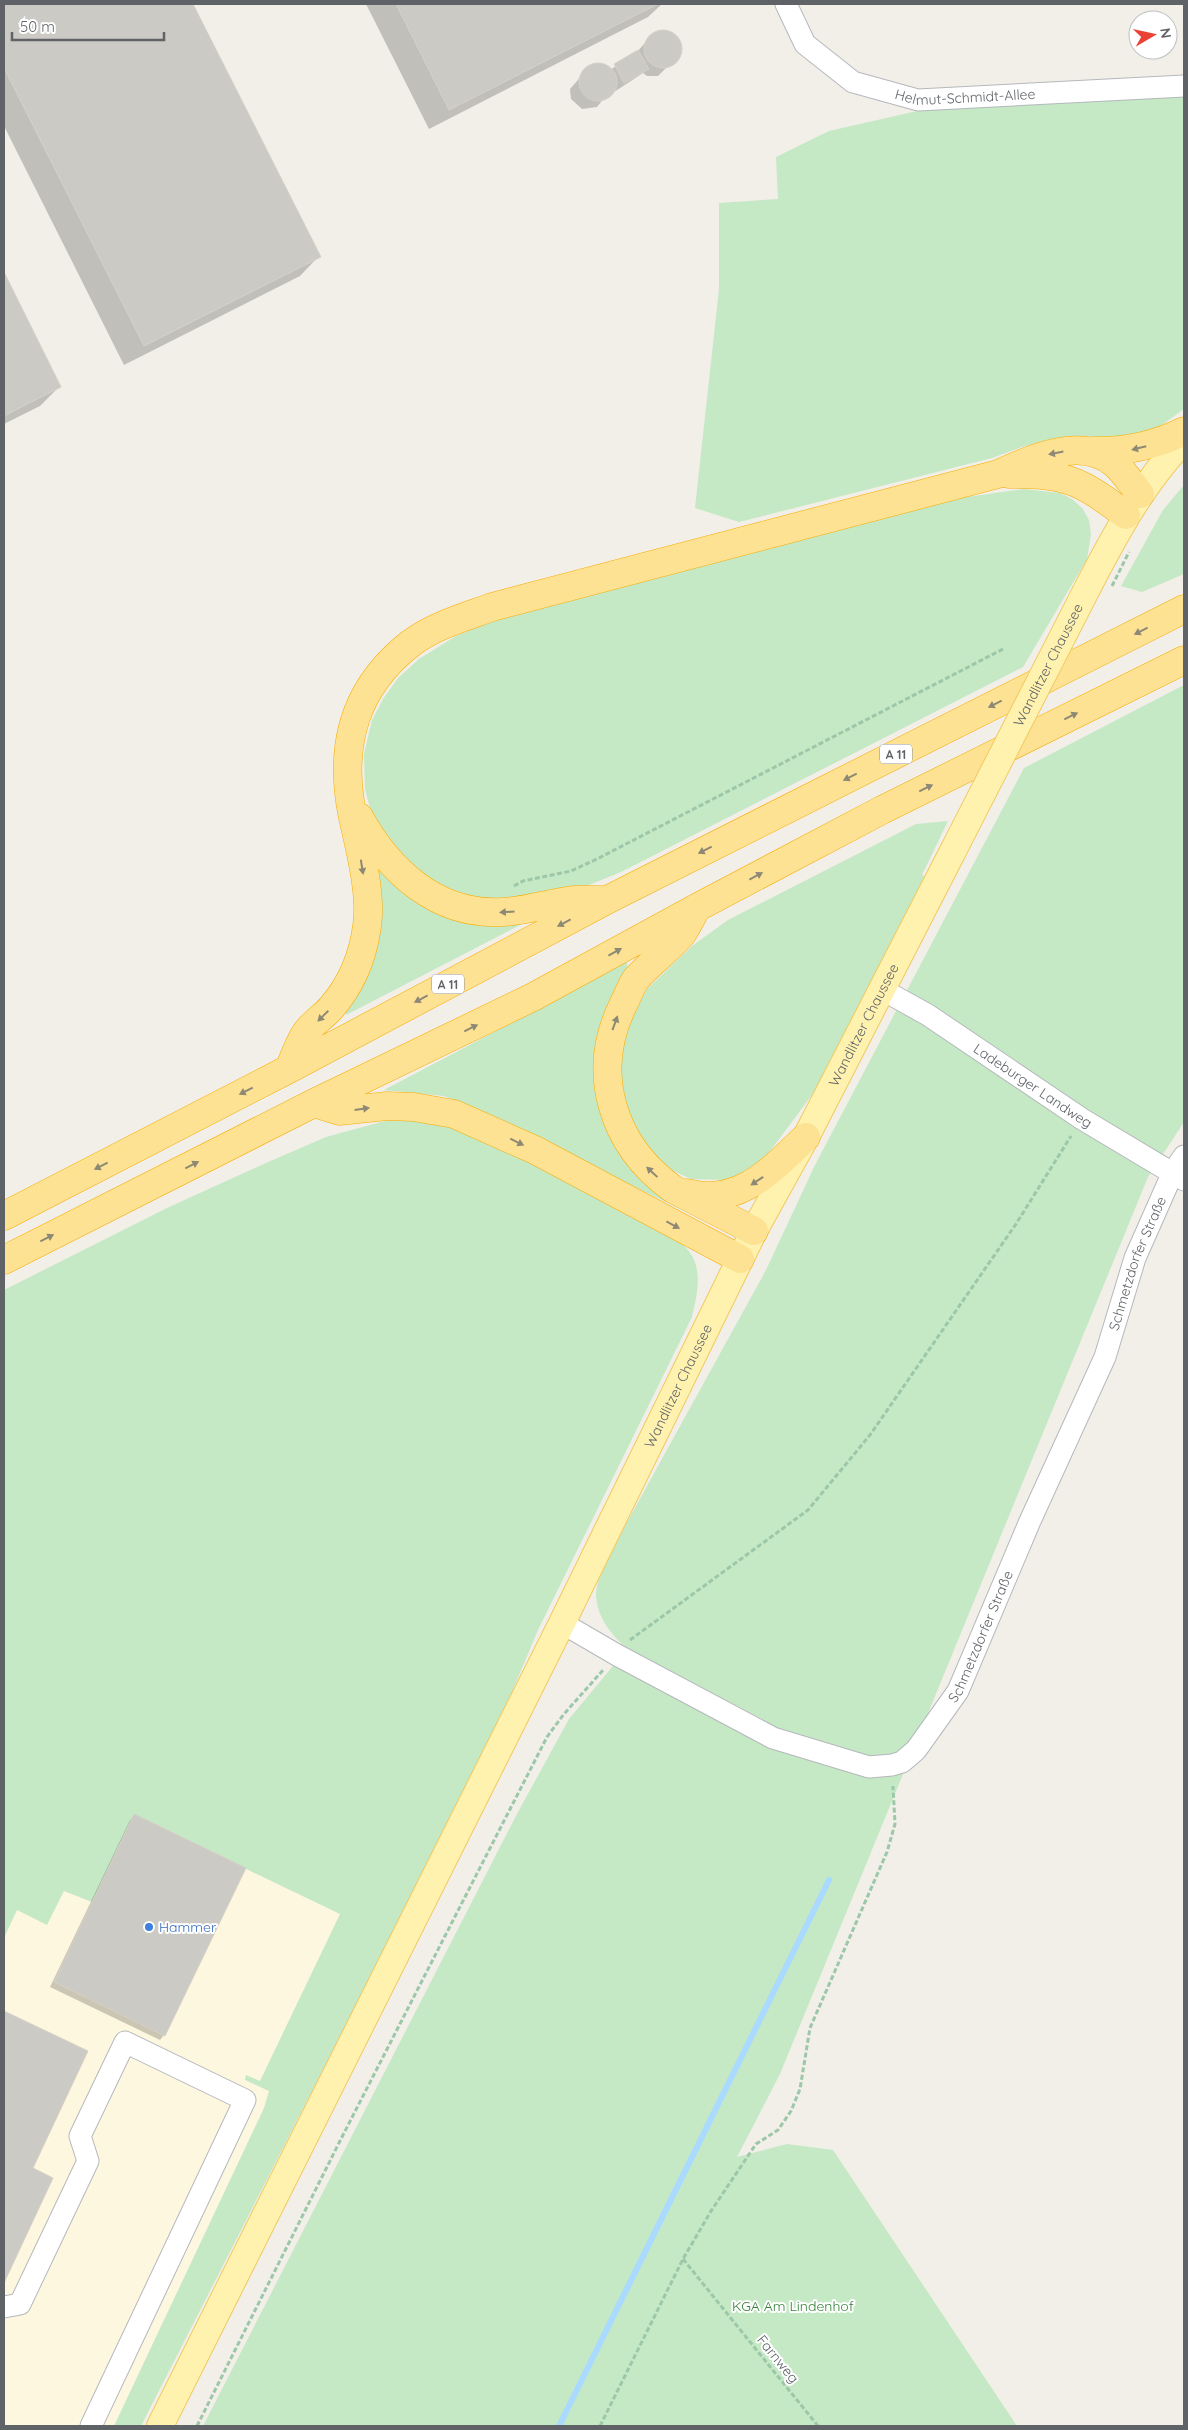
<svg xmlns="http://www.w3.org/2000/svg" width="1188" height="2430" font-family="Quicksand,sans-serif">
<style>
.commercial{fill:#fef7e0}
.green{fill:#c5e8c5}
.shadow{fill:#0003}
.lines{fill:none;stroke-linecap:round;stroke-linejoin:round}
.stream{stroke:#aadaff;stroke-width:6}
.building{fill:#cccac5;stroke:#d6d1c6}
.minor-casing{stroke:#b5b8bc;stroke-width:23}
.major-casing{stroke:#f2c960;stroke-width:28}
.highway-casing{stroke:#f9ab00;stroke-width:29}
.path{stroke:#9cc7a9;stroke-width:3;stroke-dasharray:5 2.5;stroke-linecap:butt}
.minor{stroke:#fff;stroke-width:21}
.major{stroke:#fff2af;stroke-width:26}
.highway{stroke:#fde293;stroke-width:28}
.major-bridge-casing{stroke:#f2c960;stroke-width:28;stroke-linecap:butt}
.path-bridge{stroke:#9cc7a9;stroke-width:3;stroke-dasharray:5 2.5;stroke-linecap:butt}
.major-bridge{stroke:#fff2af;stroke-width:26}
.oneway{fill:#8e8975}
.shop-dot{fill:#3f7fe0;stroke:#fff;stroke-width:2}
.labels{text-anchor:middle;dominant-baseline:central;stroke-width:4;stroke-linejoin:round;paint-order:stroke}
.shield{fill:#fff;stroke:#8f9295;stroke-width:1}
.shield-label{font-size:12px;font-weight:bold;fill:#5f6368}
.street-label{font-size:14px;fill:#5f6368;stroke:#fff}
.shop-label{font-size:14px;fill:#366cbe;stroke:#fff;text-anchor:start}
.park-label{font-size:14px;fill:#348238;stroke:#fff}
</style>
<rect width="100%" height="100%" fill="#f1efe8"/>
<path class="commercial" d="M127 1761 380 1889 120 2426H4V1856Z"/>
<path class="green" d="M1184 96V409C1171 418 1157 430 1142 435 1122 442 1101 436 1081 436 1049 436 1021 447 992 458L739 522 695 508 719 289V203L778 199 776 157 829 131 917 111Z
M1184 485V574L1142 592 1121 586 1163 510Z
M1024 489 1060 493 1072 499 1082 508 1089 520 1091 534 1087 559 1023 667 621 872 574 891 501 904 450 893 403 862 372 816 365 789 364 754 372 720 383 699 398 678 419 659 456 636 498 619 953 499Z
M1184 685V1122L1148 1177 780 2074 737 2157 787 2144 833 2150 1017 2426H203L518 1812 569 1719 627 1649C612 1635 597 1618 596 1595 596 1586 601 1573 604 1564L766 1270 815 1165 1024 768Z
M948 821 922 875 926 877 826 1076 765 1158 740 1175 723 1180 691 1179 669 1169 654 1155 638 1132 631 1118 624 1096 620 1066 626 1028 647 989 692 946 728 920 916 824Z
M372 860 498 922 522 924 346 1015 343 1007Z
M627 962 628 973 605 1016 634 1168 680 1209 497 1120 444 1096 384 1090Z
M396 1118 449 1122 522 1154 672 1237C676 1241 683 1244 687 1249 704 1268 697 1295 692 1317L538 1630 494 1735 141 2426H114L264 2108 269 2091 245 2080 246 2075 260 2081 340 1914 134 1815 92 1902 64 1891 47 1925 17 1910 4 1938V1290L169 1207 266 1163 326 1137Z"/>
<path class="shadow" d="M4 4H192L319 256 300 276 124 365 4 126Z
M366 4H662L648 17 429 129Z
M667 32 672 34 679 42 680 51 678 56 658 76H647L643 73 614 92 612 88 597 107 582 109 571 99 570 89 590 66 602 65 610 70 637 52 650 37Z
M4 275 60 386 40 406 4 424Z
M135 1816 164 2035 160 2040 50 1987 130 1820Z
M4 2013 86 2052 31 2169 52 2179 4 2280Z"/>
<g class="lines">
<path class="stream" d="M559 2426 829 1880"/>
</g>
<path class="building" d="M4 4H193L321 257 144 346 4 68Z
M396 4H658L449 110Z
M644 49a19 19 0 1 1 38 0a19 19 0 1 1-38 0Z
M638 50 649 69 624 83 614 64Z
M579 82a19 19 0 1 1 38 0a19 19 0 1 1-38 0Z
M4 272 61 387 4 416Z
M134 1814 246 1868 165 2036 54 1982Z
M4 2011 88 2051 33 2168 53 2178 4 2283Z"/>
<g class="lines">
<defs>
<g id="minor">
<path id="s1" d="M786 4 805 44 853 82 918 100 1184 86"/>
<path id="s2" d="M883 990 928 1015 1082 1119 1184 1180"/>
<path id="s3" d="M562 1623 617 1655 773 1738 869 1767 892 1765 902 1762 916 1750 958 1691 1030 1521 1105 1357 1135 1258 1173 1172 1184 1156"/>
<path d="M4 2307 20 2304 88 2161 80 2136 125 2042 245 2100 91 2426"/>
</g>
<g id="major">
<path d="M1089 585C1116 533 1143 483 1184 440"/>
<path id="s4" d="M160 2426 562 1623 754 1231 806 1137 953 851"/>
</g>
<path id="highway" d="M1092 451C1125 452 1154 446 1184 431
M1009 474C1068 474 1079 480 1126 515
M359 817C389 871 437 916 503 912 526 911 545 904 567 901 578 899 590 900 601 900
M695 911C691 918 687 927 682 934 668 950 650 963 636 979 631 986 628 995 624 1003 589 1072 612 1145 673 1189L754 1231
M289 1069C294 1058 298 1045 305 1034 311 1024 323 1017 331 1008 352 984 363 956 367 926 372 893 359 846 352 813 339 746 354 688 410 644 433 626 465 617 492 607L998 474C1031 459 1082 435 1115 464 1124 472 1132 484 1140 494
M314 1103 339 1111 387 1106 414 1107 454 1114 535 1150 740 1259
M687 1193C740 1207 772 1169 806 1137
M4 1216 289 1069 607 900 1184 609
M4 1260 314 1103 533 997 698 907 882 810 1184 660"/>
</defs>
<use href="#minor" class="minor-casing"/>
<use href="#major" class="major-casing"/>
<use href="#highway" class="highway-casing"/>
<path class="path" d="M514 886 523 881 571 871 597 859 1005 648
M630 1640 808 1510 870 1435 1016 1224 1071 1136
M683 2259 818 2426
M197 2426 343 2135 547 1737 564 1714 604 1669
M600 2426 683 2259 711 2211 756 2144 778 2130 791 2111 800 2089 810 2028 887 1852 895 1824 893 1786"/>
<use href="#minor" class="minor"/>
<use href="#major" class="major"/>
<use href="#highway" class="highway"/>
<defs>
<g id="major-bridge">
<path id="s5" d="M953 851 1089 585"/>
</g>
</defs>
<use href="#major-bridge" class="major-bridge-casing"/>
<path class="path-bridge" d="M1112 586 1129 552"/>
<use href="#major-bridge" class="major-bridge"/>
</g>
<defs><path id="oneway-solid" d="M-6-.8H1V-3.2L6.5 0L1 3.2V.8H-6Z" transform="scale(1.25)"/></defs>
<g class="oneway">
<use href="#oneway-solid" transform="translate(1139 448) rotate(166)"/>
<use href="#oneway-solid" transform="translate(1056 453) rotate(169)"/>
<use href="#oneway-solid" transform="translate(1141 631) rotate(153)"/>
<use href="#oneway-solid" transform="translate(995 704) rotate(153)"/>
<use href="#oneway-solid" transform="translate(1071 716) rotate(-26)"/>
<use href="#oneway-solid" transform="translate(850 777) rotate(153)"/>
<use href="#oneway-solid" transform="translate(926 788) rotate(-26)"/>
<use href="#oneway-solid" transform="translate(705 850) rotate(153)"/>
<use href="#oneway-solid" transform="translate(362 867) rotate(81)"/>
<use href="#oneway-solid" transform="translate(756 876) rotate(-28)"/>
<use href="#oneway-solid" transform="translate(507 912) rotate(176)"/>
<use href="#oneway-solid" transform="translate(564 923) rotate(152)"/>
<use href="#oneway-solid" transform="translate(615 952) rotate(-29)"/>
<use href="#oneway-solid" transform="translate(421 999) rotate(152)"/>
<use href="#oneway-solid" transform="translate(323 1016) rotate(135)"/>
<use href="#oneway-solid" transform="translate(615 1023) rotate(-70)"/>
<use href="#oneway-solid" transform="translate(471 1028) rotate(-26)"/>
<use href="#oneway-solid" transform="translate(246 1091) rotate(153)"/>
<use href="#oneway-solid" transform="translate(362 1109) rotate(-8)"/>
<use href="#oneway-solid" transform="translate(517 1142) rotate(26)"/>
<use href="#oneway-solid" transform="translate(192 1165) rotate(-27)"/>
<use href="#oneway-solid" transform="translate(101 1166) rotate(153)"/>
<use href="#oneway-solid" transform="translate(652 1172) rotate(-137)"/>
<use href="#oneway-solid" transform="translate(757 1181) rotate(146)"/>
<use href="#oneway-solid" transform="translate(673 1225) rotate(28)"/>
<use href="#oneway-solid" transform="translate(47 1238) rotate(-27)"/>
</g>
<circle class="shop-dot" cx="149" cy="1927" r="5"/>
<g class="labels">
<g class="shield">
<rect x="880" y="744.5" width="32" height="19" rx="4"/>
<rect x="432" y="974.5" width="32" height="19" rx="4"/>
</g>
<g class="shield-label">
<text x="896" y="754">A 11</text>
<text x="448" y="984">A 11</text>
</g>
<g class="street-label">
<text stroke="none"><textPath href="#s1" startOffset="220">Helmut-Schmidt-Allee</textPath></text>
<text stroke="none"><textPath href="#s5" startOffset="209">Wandlitzer Chaussee</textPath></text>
<text stroke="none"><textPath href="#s4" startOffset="1568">Wandlitzer Chaussee</textPath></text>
<text stroke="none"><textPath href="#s2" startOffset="178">Ladeburger Landweg</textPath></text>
<text stroke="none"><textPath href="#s3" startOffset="929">Schmetzdorfer Straße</textPath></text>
<text stroke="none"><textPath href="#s4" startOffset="1162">Wandlitzer Chaussee</textPath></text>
<text stroke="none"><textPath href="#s3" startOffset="524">Schmetzdorfer Straße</textPath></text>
<text transform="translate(778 2359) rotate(51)">Farnweg</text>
</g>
<g class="shop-label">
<text x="159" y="1927">Hammer</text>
</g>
<g class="park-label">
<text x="793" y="2306">KGA Am Lindenhof</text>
</g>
</g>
<rect width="1188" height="2430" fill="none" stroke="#5f6368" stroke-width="10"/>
<g transform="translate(1153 35) rotate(81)"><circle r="24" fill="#ffffff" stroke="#bfc1c3"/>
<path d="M0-4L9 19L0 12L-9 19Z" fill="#ea4335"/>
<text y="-8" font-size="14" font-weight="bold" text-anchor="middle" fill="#5f6368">N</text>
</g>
<path d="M12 32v8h152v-8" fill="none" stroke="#5f6368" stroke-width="2.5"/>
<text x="20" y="32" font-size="15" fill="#5f6368" stroke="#ffffff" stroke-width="4" paint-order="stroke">50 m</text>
</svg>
